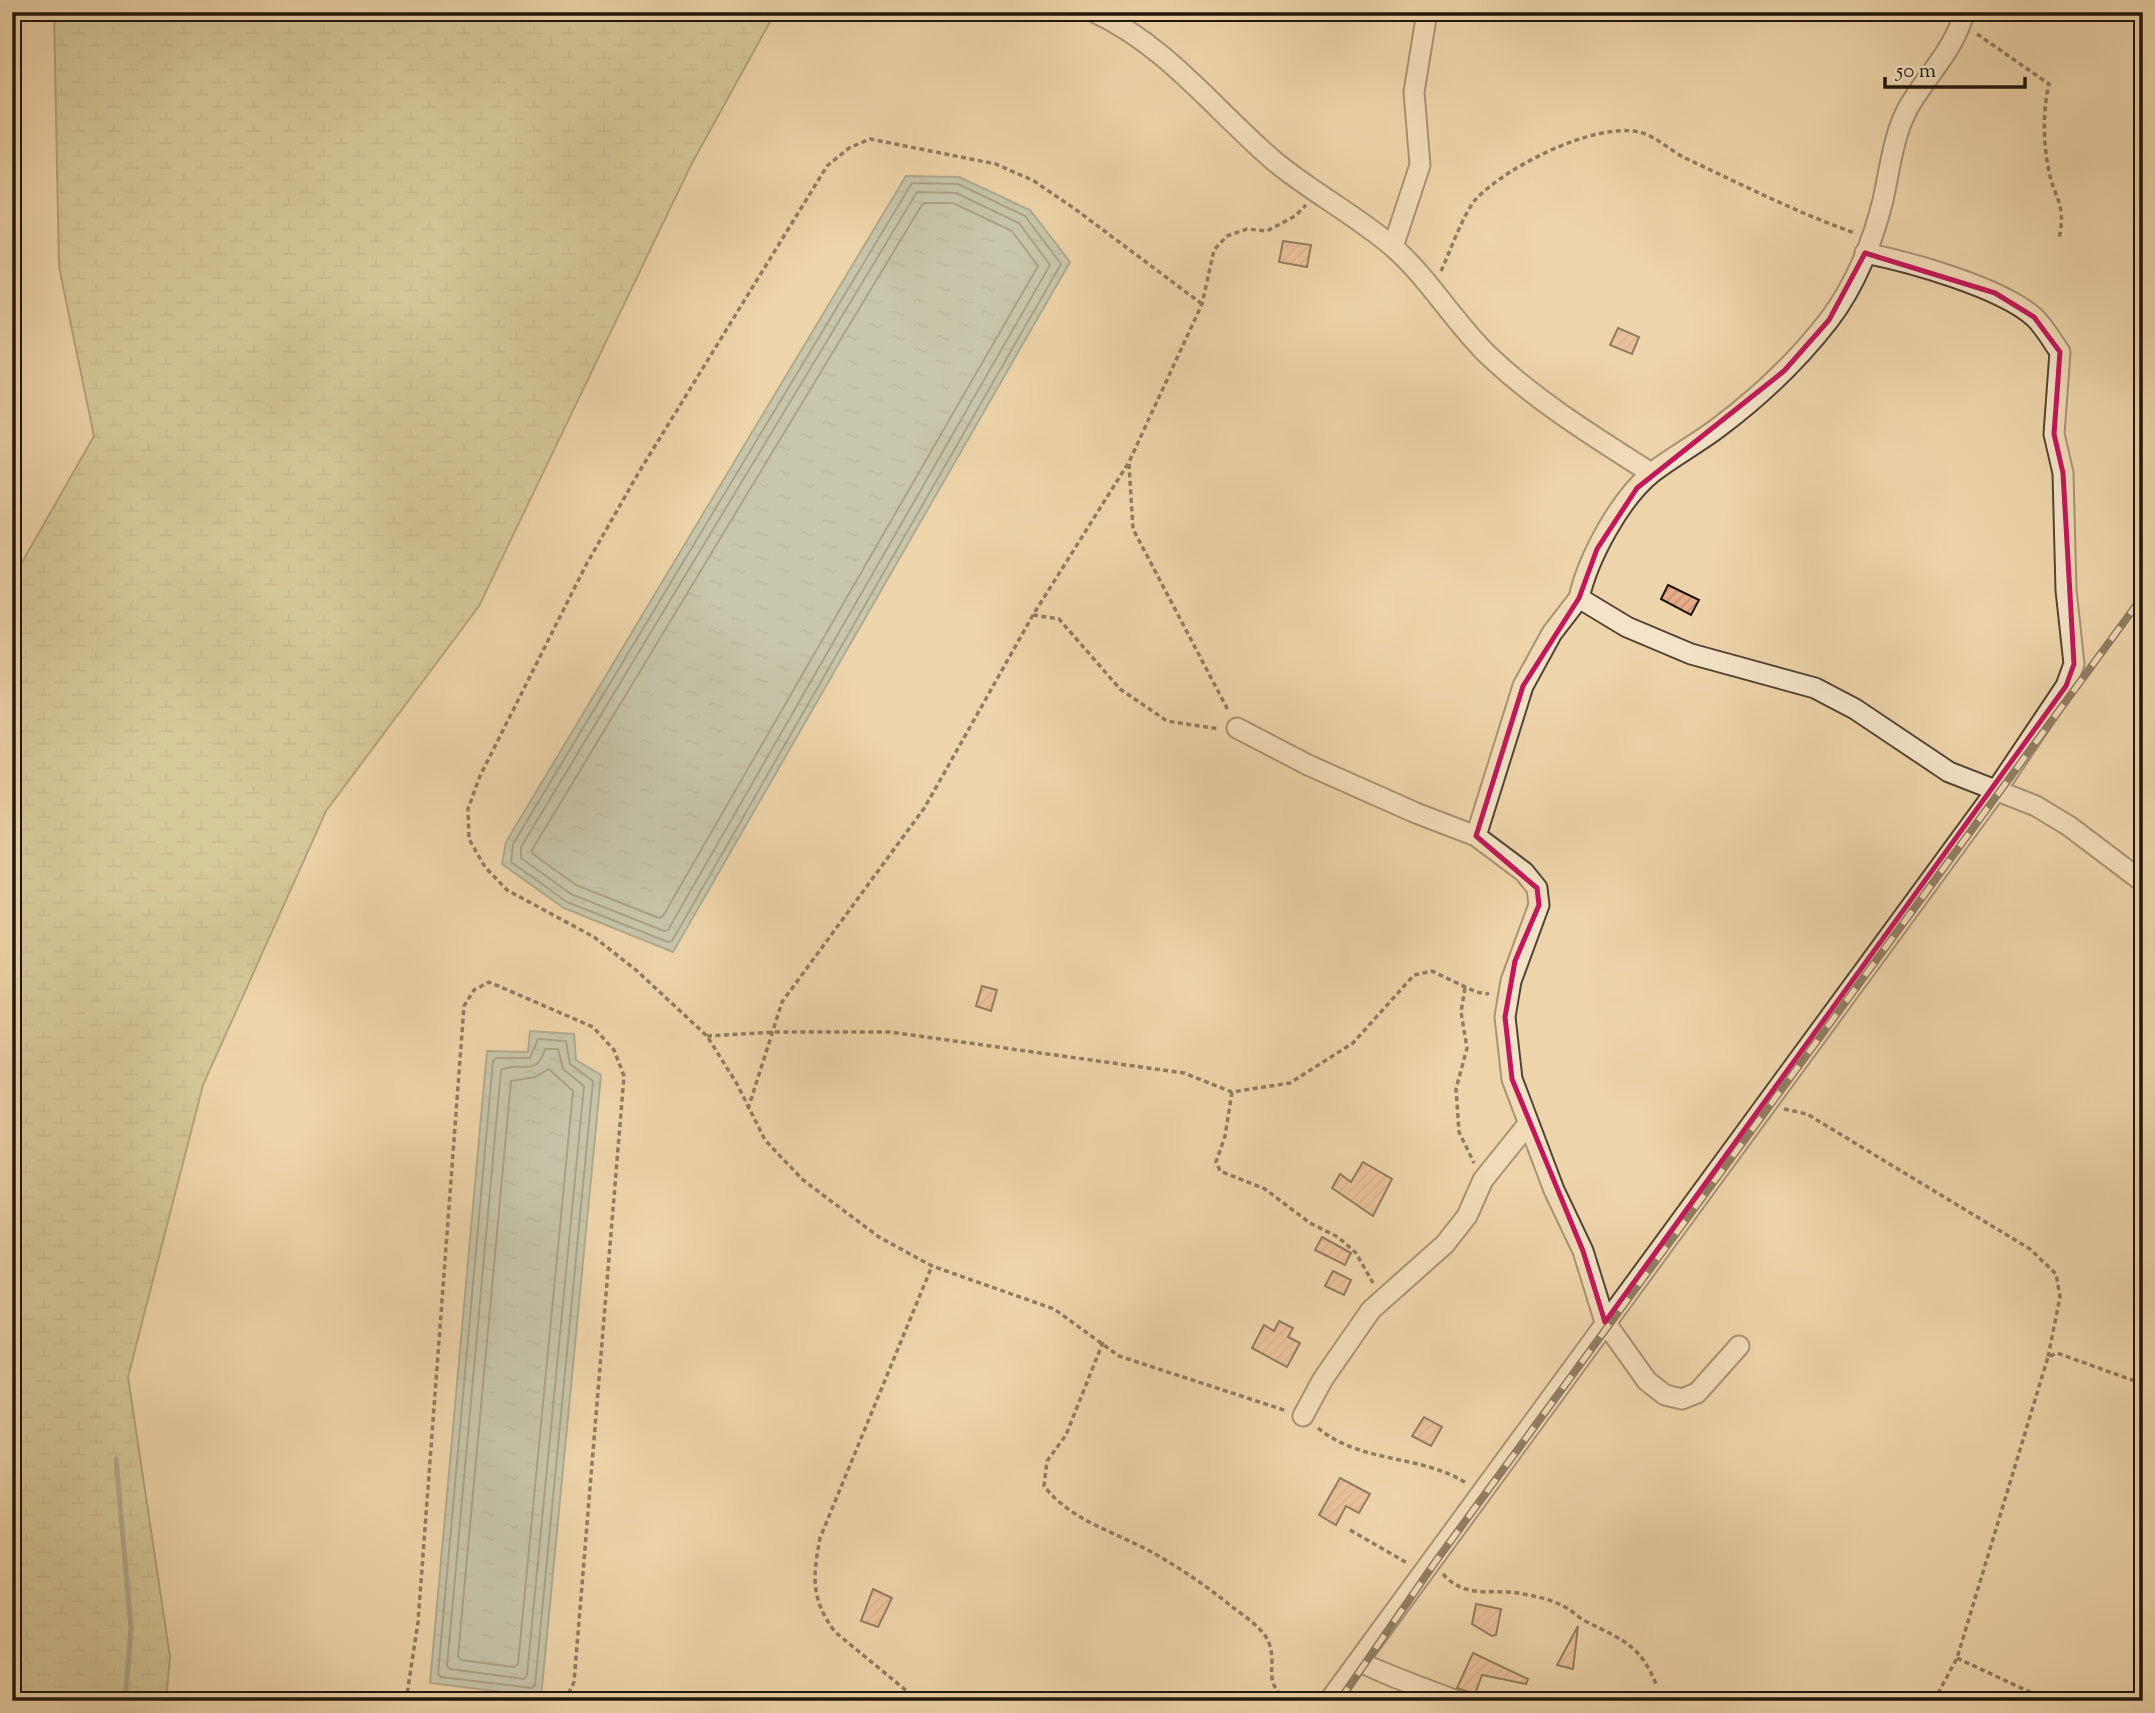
<svg xmlns="http://www.w3.org/2000/svg" width="2155" height="1713" font-family="'Sorts Mill Goudy',serif">
<style>
.wetland{fill:url(#wetland-marsh);stroke:#6c684a;stroke-width:2}
.water{fill:url(#water-ripples);stroke:#69766d;stroke-width:2}
.lines{fill:none;stroke-linecap:round;stroke-linejoin:round}
.shore{stroke:#5c665d;stroke-width:2}
.stream{stroke:#69766d;stroke-width:5}
.building{fill:url(#building-hatch);stroke:#1f150c;stroke-width:2}
.minor-casing{stroke:#534534;stroke-width:23}
.path{stroke:#1f150c;stroke-width:3.5;stroke-dasharray:5 3.5;stroke-linecap:butt}
.minor{stroke:#f4e3c8;stroke-width:19}
.rail-casing{stroke:#1f150c;stroke-width:8}
.rail{stroke:#f4e3c8;stroke-width:5;stroke-dasharray:16;stroke-linecap:butt}
.marked{fill:none;stroke:#c2185b;stroke-width:5;stroke-linejoin:round}
</style>
<defs>
<pattern id="wetland-marsh" width="20" height="14" patternUnits="userSpaceOnUse" patternTransform="scale(1.75)"><rect width="20" height="14" fill="#b9bc88"/><path d="M1 5h8M5 5V1M11 12h8M15 12V8" fill="none" stroke="#9fa174"/></pattern>
<pattern id="water-ripples" width="26" height="14" patternUnits="userSpaceOnUse" patternTransform="scale(1.75)"><rect width="26" height="14" fill="#9ab7ae"/><path d="M2 4q2-2 4 0t4 0M15 11q2-2 4 0t4 0" fill="none" stroke="#849c94"/></pattern>
<pattern id="building-hatch" width="6" height="6" patternUnits="userSpaceOnUse" patternTransform="scale(1.75)"><rect width="6" height="6" fill="#e7ac89"/><path d="M-1 1l2-2M0 6l6-6M5 7l2-2" fill="none" stroke="#c69375"/></pattern>
</defs>
<rect width="100%" height="100%" fill="#eed4aa"/>
<filter id="stains"><feTurbulence type="fractalNoise" baseFrequency=".00286" numOctaves="4"/><feColorMatrix values="0 0 0 0 .2 0 0 0 0 .09 0 0 0 0 .02 0 0 0 .5 -.17"/></filter>
<radialGradient id="worn" r=".72"><stop offset=".6" stop-color="#630" stop-opacity="0"/><stop offset="1" stop-color="#630" stop-opacity=".3"/></radialGradient>
<path class="wetland" d="M54 12H789L771 20 691 165 479 606 326 811 203 1085 128 1377 170 1657 166 1701H12V580L94 436 59 267Z"/>
<path class="water" d="M906 176 959 177 1030 210 1070 262 673 952 564 908 502 864 506 842Z
M530 1031 574 1034 576 1060 601 1075 541 1697 430 1683 487 1051 528 1052Z"/>
<g class="lines">
<path class="shore" d="M912 183 958 184 1025 216 1061 264 672 941 668 942 567 902 511 862 513 844Z
M917 192 956 193 1019 223 1050 265 668 930 664 931 571 894 521 858V847Z
M923 203H953L1012 231 1038 266 663 916 659 918 576 885 533 854 532 850Z
M538 1039 566 1041 570 1064 593 1081 535 1685 532 1688 441 1677 438 1674 493 1061 496 1058H530Z
M545 1049H558L563 1069 584 1086 527 1675 524 1679 450 1669 447 1666 501 1070C518 1060 537 1079 545 1049Z
M549 1069 573 1091 518 1664 514 1667 461 1660 458 1656 511 1081 535 1077Z"/>
<path class="stream" d="M116 1459 131 1628 125 1701"/>
</g>
<path class="building" d="M1283 241 1311 245 1307 267 1279 262Z
M1618 328 1639 337 1632 354 1610 345Z
M1668 585 1699 600 1691 615 1661 599Z
M982 986 997 990 991 1011 976 1006Z
M1363 1162 1392 1179 1373 1216 1332 1188 1340 1174 1351 1182Z
M1322 1237 1351 1253 1345 1265 1315 1250Z
M1333 1271 1351 1280 1344 1295 1325 1286Z
M1279 1321 1293 1328 1288 1337 1300 1343 1287 1367 1252 1348 1264 1325 1274 1331Z
M1424 1417 1442 1427 1431 1446 1412 1436Z
M1340 1478 1370 1494 1359 1513 1346 1506 1336 1525 1319 1515Z
M873 1589 892 1598 878 1627 861 1621Z
M1476 1604 1501 1609 1496 1635 1492 1636 1472 1624Z
M1578 1626 1573 1669 1557 1665Z
M1473 1653 1528 1679 1526 1684 1482 1675 1475 1694 1457 1688Z"/>
<g class="lines">
<defs>
<path id="minor" d="M1094 12C1166 45 1214 109 1273 160 1311 192 1356 215 1393 247 1427 276 1454 322 1488 355 1536 401 1596 438 1651 473
M1964 12C1956 48 1926 76 1908 108 1893 136 1890 169 1883 200 1873 241 1855 286 1829 320 1798 360 1759 397 1719 427 1698 443 1674 456 1653 472 1620 498 1588 558 1579 598L1627 627 1691 654 1815 688 1855 709 1949 772 2036 806 2069 826 2143 882
M1393 247 1420 165 1414 92 1427 12
M1237 728 1308 765 1416 813 1476 836 1524 872 1537 888 1539 905 1511 981 1505 1017 1512 1079 1554 1190 1583 1251 1605 1322 1647 1381 1665 1395 1682 1399 1697 1393 1739 1346
M1476 836 1523 686 1552 633 1579 598
M1303 1416 1323 1379 1371 1310 1445 1244 1467 1216 1483 1180 1528 1124
M1359 1660C1366 1668 1440 1694 1457 1701
M1329 1701 1995 792 2066 686 2074 664 2066 590 2063 473 2054 434 2060 352C2052 341 2044 326 2034 317 2000 287 1910 262 1865 253"/>
</defs>
<use href="#minor" class="minor-casing"/>
<path class="path" d="M1977 34 2049 84C2043 109 2043 140 2048 166 2053 199 2067 201 2059 239
M1441 271C1450 252 1463 214 1476 199 1506 167 1594 122 1639 132 1654 135 1671 151 1685 158 1741 184 1797 213 1855 233
M1202 304 1075 209 1034 181 996 164 870 139 849 148 827 166 639 472 586 565 480 776 468 809 469 839 485 867 507 890 594 937 636 970 707 1036 737 1084 765 1140 803 1180 879 1237 932 1266 1054 1309 1119 1356 1287 1411
M1129 464 1133 529 1229 712
M1033 615 1059 619 1120 689 1167 721 1219 729
M1465 988 1461 1012 1467 1048 1456 1089 1459 1132 1474 1163
M707 1036 774 1032H890L1184 1073 1232 1092 1290 1083 1353 1043 1414 975 1432 971 1476 992 1489 994
M1232 1092 1225 1136 1216 1162 1220 1171 1265 1189 1310 1223 1338 1237 1356 1253 1373 1283
M748 1109 782 1002 925 807 1033 615 1129 462 1202 304 1214 250 1227 236 1247 229 1267 231 1295 216 1306 205
M1784 1109 1807 1114 2030 1249 2056 1274 2060 1297 2048 1357
M1103 1342 1066 1435 1047 1461 1044 1486C1069 1518 1106 1529 1142 1547 1173 1563 1204 1584 1231 1606 1243 1615 1264 1629 1269 1643 1278 1668 1261 1679 1287 1701
M1318 1428C1361 1464 1421 1454 1466 1483
M1350 1530 1409 1564
M1443 1574C1465 1599 1491 1589 1518 1593 1534 1596 1551 1599 1565 1607 1573 1611 1579 1618 1587 1622 1623 1640 1640 1645 1656 1684
M1957 1658 2049 1701
M406 1701 418 1622 464 1006 474 990 489 982 593 1027 614 1050 624 1076 574 1682 565 1701
M919 1701 835 1632C810 1598 813 1576 820 1538L932 1266
M1934 1701 1957 1658 2048 1357 2057 1353 2143 1384"/>
<use href="#minor" class="minor"/>
<defs>
<path id="rail" d="M1339 1701 1436 1561 2143 596"/>
</defs>
<use href="#rail" class="rail-casing"/>
<use href="#rail" class="rail"/>
</g>
<path d="M0 0H2155V1713H0ZM1865 253 1995 293 2034 317 2060 352 2054 434 2063 473 2074 664 2066 686 1605 1322 1583 1251 1512 1079 1505 1017 1515 961 1539 905 1537 888 1476 836 1523 686 1579 598 1597 549 1637 488 1784 371 1829 320Z" fill="#eed4aa" fill-opacity=".55" fill-rule="evenodd"/>
<path class="marked" d="M1865 253 1995 293 2034 317 2060 352 2054 434 2063 473 2074 664 2066 686 1605 1322 1583 1251 1512 1079 1505 1017 1515 961 1539 905 1537 888 1476 836 1523 686 1579 598 1597 549 1637 488 1784 371 1829 320Z"/>
<rect width="2155" height="1713" fill="none" stroke="#eed4aa" stroke-width="42"/>
<rect x="14" y="14" width="2127" height="1685" fill="none" stroke="#1f150c" stroke-width="3.5"/>
<rect x="21" y="21" width="2113" height="1671" fill="none" stroke="#1f150c" stroke-width="2"/>
<path d="M1885 77v10h140v-10" fill="none" stroke="#1f150c" stroke-width="3.5"/>
<text x="1896" y="77" font-size="21" fill="#1f150c" stroke="#f4e3c8" stroke-width="5" paint-order="stroke">50 m</text>
<rect width="100%" height="100%" filter="url(#stains)"/>
<rect width="100%" height="100%" fill="url(#worn)"/>
</svg>
